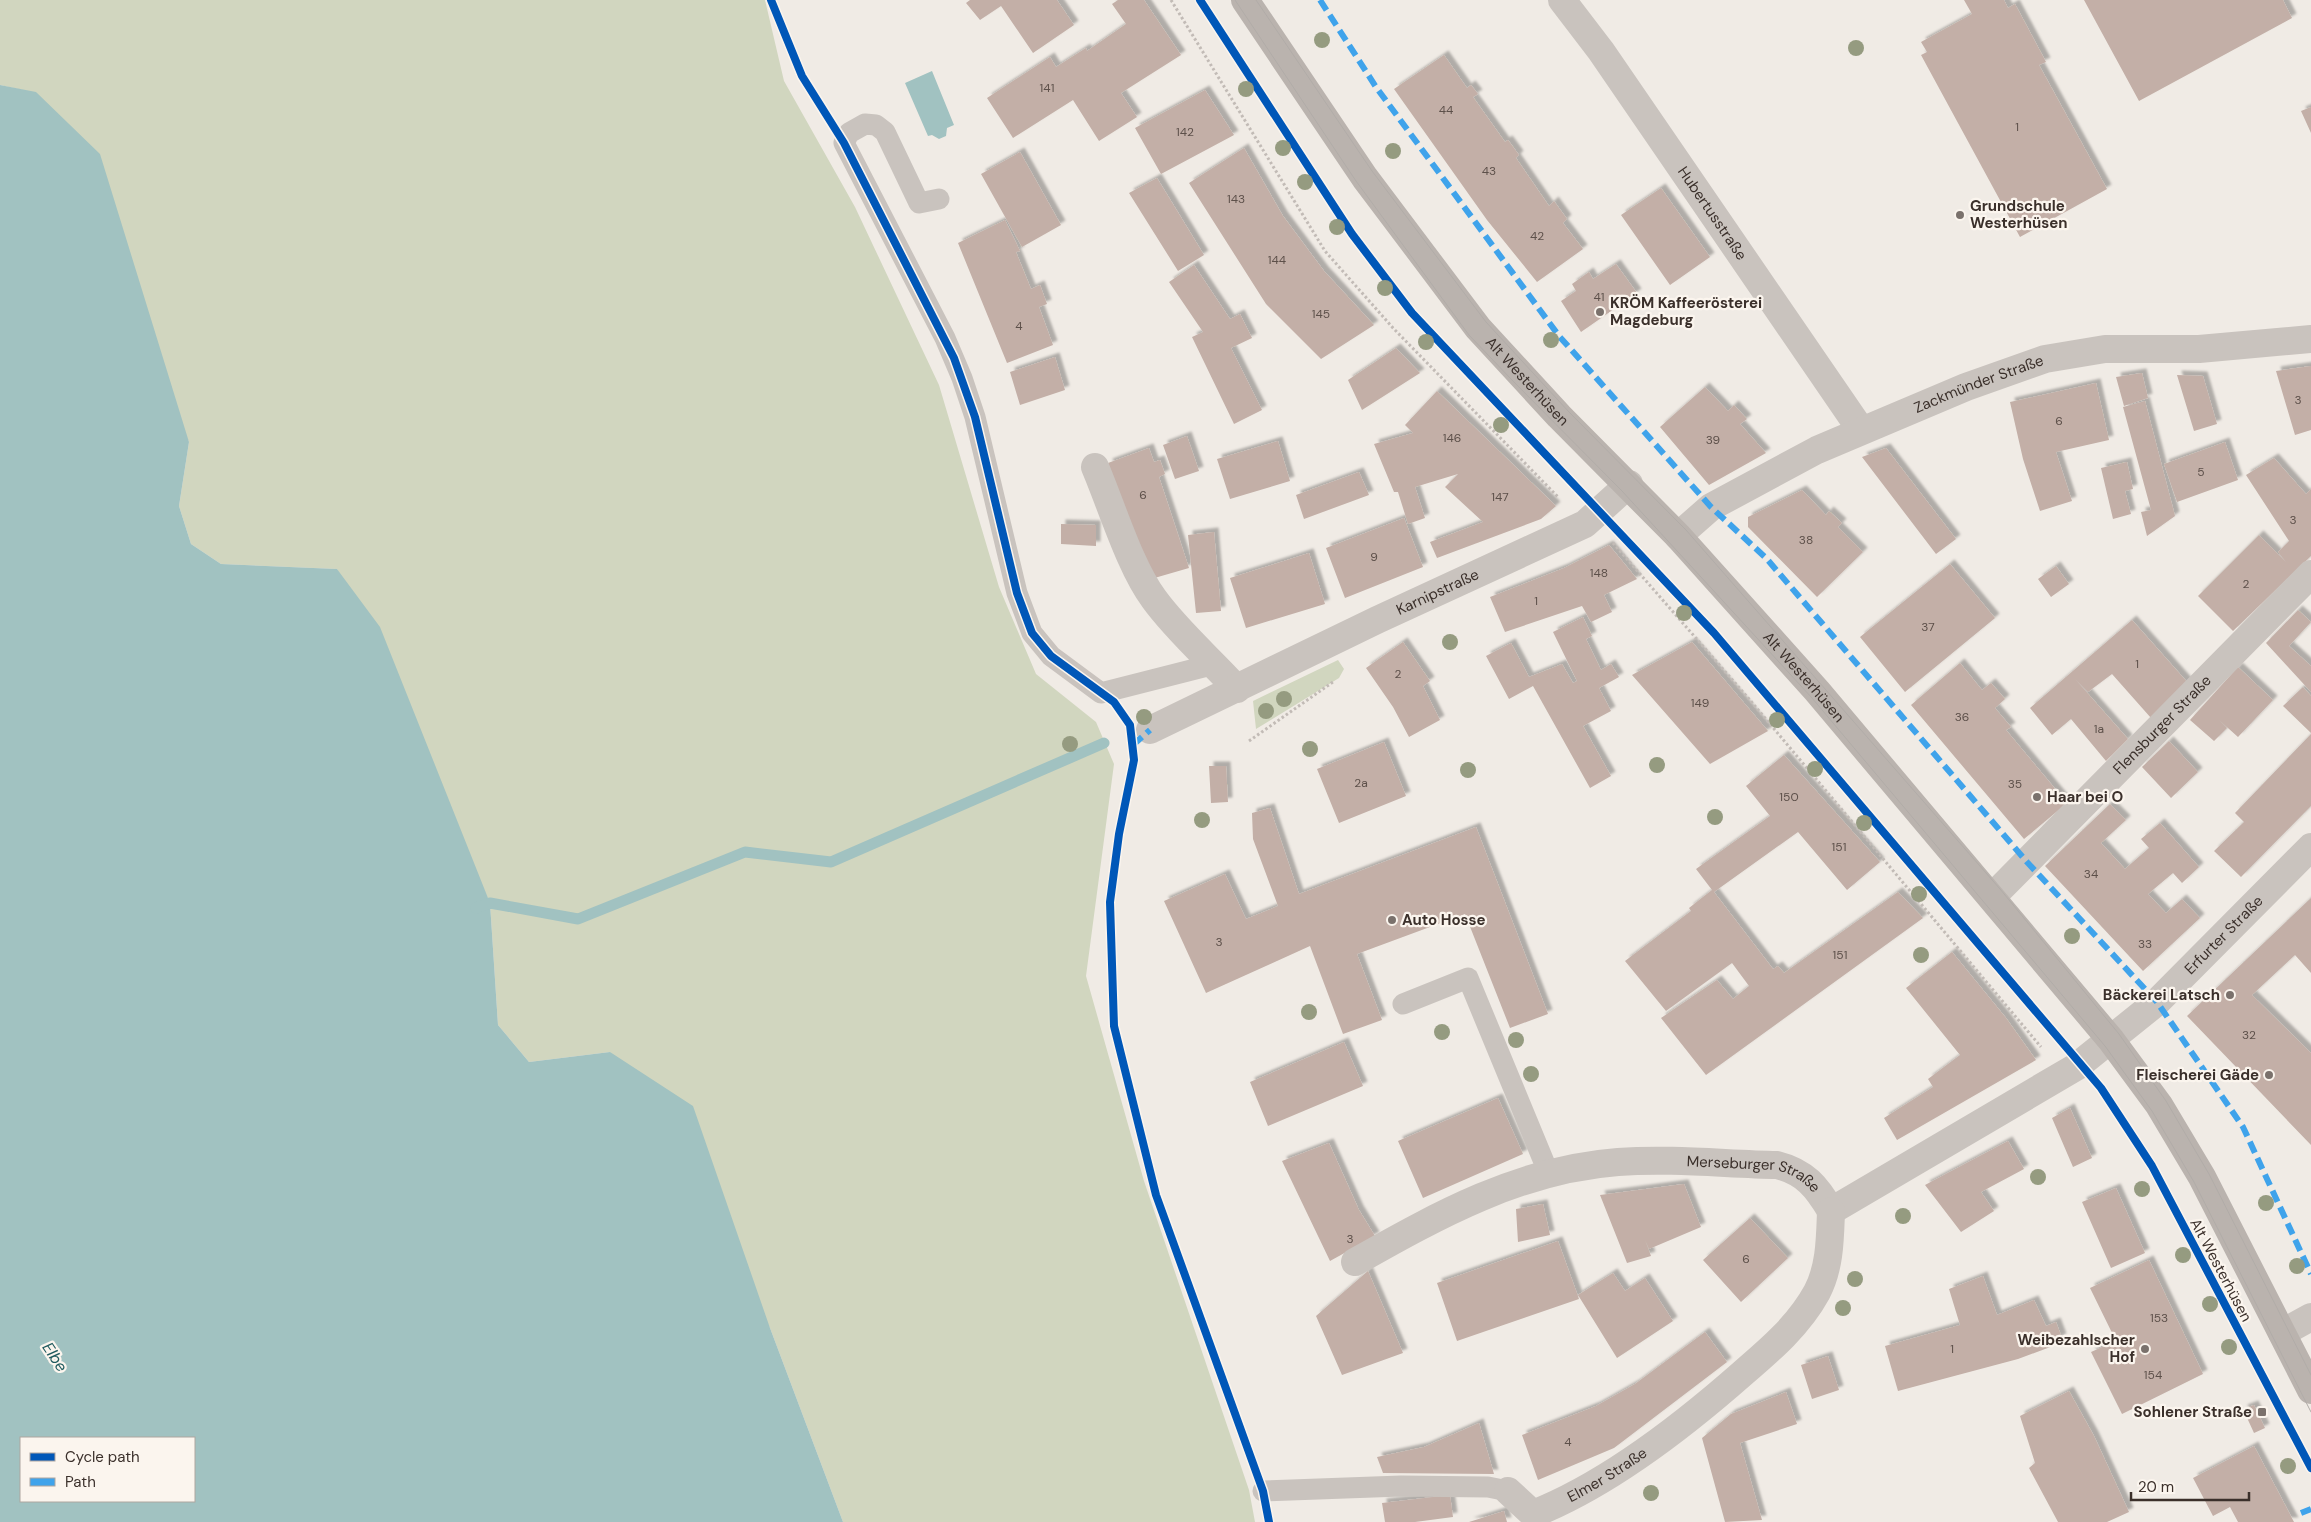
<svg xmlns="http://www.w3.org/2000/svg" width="2311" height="1522" font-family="'DM Sans',sans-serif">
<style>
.green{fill:#d1d6bf}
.water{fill:#a1c2c1;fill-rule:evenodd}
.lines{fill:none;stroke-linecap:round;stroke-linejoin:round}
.stream{stroke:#a1c2c1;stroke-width:11}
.building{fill:#c3afa7;filter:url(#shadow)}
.path{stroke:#c2bbb6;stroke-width:3;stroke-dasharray:2.5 2.5;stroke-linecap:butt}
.lane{stroke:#c9c3be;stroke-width:21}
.street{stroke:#c9c3be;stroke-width:28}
.secondary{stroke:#bab3ae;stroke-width:28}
.tram{stroke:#b1aca8;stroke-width:1}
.quiet{stroke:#3fa3eb;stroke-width:6;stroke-dasharray:12 6;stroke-linecap:butt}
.cycleway-casing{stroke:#fbf5ee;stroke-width:11}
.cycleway{stroke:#0057b8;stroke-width:8}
.tree{fill:#959b80}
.poi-dot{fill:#7a716c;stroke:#fbf5ee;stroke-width:2}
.labels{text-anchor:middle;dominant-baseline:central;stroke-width:4.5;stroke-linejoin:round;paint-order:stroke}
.number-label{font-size:12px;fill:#5d504a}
.poi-label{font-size:15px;font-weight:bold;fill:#3b302b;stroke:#fbf5ee;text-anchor:start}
.street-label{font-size:15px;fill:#3b302b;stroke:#fbf5ee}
.water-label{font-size:16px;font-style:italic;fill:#1f5a5e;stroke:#fbf5ee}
</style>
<defs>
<filter id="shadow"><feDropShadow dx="4.5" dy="-4.5" stdDeviation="1" flood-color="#0004"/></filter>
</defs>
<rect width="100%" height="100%" fill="#f0ebe5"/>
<path class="green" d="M0 0H765L784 81 855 207 939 385 999 587 1036 674 1096 722 1114 764 1086 976 1144 1181 1249 1490 1255 1522H843L770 1328 610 1052 529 1062 498 1025 490 903 337 569 221 564 191 544 179 506 189 442 36 93 0 85Z
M1338 660 1344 669 1339 678 1256 729 1253 701Z"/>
<path class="water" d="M932 71 954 125 947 128 946 136 939 139 932 135 928 136 905 83Z
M0 85 36 92 100 154 189 442 179 506 191 544 221 564 337 569 380 627 490 903 498 1025 529 1062 610 1052 693 1106 770 1328 843 1522H0ZM194 1438V1501H21V1438Z"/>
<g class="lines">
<path class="stream" d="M476 908 490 903 578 919 745 852 831 862 1104 743"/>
</g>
<path class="building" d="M970 0H1057L1074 25 1033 53 1001 6 980 20 966 3Z
M1118 0H1144L1181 55 1121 93 1137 117 1099 141 1073 100 1013 138 987 98 1050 57 1056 67 1086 48 1087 51 1126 24 1112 4Z
M1964 0H2004L2008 8 2015 4 2046 62 2039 65 2107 189 2020 237 1921 55 1927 52 1921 42 1972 14Z
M2084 0H2283L2292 18 2139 101Z
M1444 55 1467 88 1471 85 1478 94 1473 97 1505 142 1508 140 1519 155 1516 158 1549 206 1554 201 1567 219 1563 223 1583 249 1537 282 1487 220 1394 89Z
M1205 90 1234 135 1161 174 1135 128Z
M2311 107V133L2301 111Z
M1244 148 1283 216 1324 271 1374 325 1321 359 1266 304 1189 183Z
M1020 152 1061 225 1022 247 981 174Z
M1157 178 1204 255 1178 271 1129 193Z
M1661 188 1710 257 1670 285 1621 215Z
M1005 220 1020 251 1016 252 1031 289 1040 285 1047 304 1039 307 1053 345 1007 363 958 243Z
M1616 264 1637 293 1581 332 1561 301 1576 291 1572 284 1589 272 1593 279Z
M1194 265 1230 319 1240 314 1252 338 1231 348 1262 410 1234 424 1192 337 1203 332 1169 282Z
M1396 348 1420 373 1362 410 1348 380Z
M1055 357 1065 390 1020 405 1010 372Z
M2311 366V430L2295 435 2276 371Z
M2142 373 2148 398 2124 406 2116 377Z
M2177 375 2203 376 2217 424 2194 431Z
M2096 383 2109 440 2056 452 2072 501 2040 511 2023 459 2010 402Z
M1705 387 1728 411 1734 405 1747 419 1740 424 1766 453 1709 485 1660 427Z
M1437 391 1556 506 1541 519 1437 558 1430 542 1483 522 1445 487 1458 474 1415 487 1425 518 1408 524 1398 492H1394L1374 444 1413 433 1405 425Z
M2145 401 2175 516 2147 536 2141 512 2151 510 2123 407Z
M1187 436 1199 471 1175 479 1163 445Z
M1278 441 1290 481 1230 499 1217 459Z
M2225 442 2238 480 2177 502 2164 464Z
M1149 448 1154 462 1160 460 1165 474 1159 477 1189 568 1151 579 1108 463Z
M1886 448 1956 539 1936 554 1862 457Z
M2274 458 2306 494 2311 489V556L2233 631 2198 596 2259 535 2286 562 2278 552 2289 541 2246 475Z
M2127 462 2133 489 2125 491 2131 514 2113 519 2101 468Z
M1359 472 1369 495 1304 519 1296 495Z
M1802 490 1826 515 1829 511 1842 523 1838 527 1863 552 1817 597 1748 527V517Z
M1404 518 1423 567 1345 598 1326 548Z
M1061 524 1096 525V546L1061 544Z
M1214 532 1221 611 1196 613 1188 535Z
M1609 545 1637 579 1604 595 1612 612 1591 622 1582 606 1505 632 1490 597 1564 568Z
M1309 553 1325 604 1246 628 1230 578Z
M1950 564 1995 618 1905 692 1860 637Z
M2056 566 2069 584 2051 597 2038 579Z
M2298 610 2311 622 2289 646 2311 666V692L2266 643Z
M1583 617 1592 636 1586 639 1601 670 1611 664 1619 677 1599 688 1611 711 1583 726 1611 776 1590 788 1533 686 1509 699 1486 656 1511 643 1529 677 1562 664 1573 683 1577 681 1553 632Z
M2132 620 2188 683 2151 718 2112 674 2088 692 2075 679 2128 739 2106 761 2071 719 2052 735 2030 708Z
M1403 642 1430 681 1423 686 1440 720 1409 737 1393 707 1366 668Z
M1692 642 1768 731 1710 764 1632 675Z
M1960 663 1982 690 1991 683 2005 699 1995 708 2011 727 2006 730 2067 803 2024 839 1911 705Z
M2238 667 2273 700 2238 737 2219 720 2227 728 2214 741 2190 720Z
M2303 687 2311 696V733L2283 706Z
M2311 734V806L2241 877 2214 851 2244 822 2235 813Z
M2169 741 2198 772 2171 798 2142 767Z
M1384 742 1406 796 1339 823 1317 769Z
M1784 755 1880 862 1847 890 1798 832 1714 892 1773 969 1778 966 1784 973 1898 892 1923 918 1706 1075 1661 1018 1717 980 1733 999 1749 986 1732 963 1666 1011 1625 961 1691 911 1689 908 1712 890 1696 869 1770 816 1746 786Z
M1209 766H1226L1228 802 1211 803Z
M2110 804 2126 820 2101 843 2125 869 2149 848 2141 839 2160 823 2199 867 2182 883 2173 873 2148 894 2166 913 2182 899 2200 918 2143 971 2045 866Z
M1270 808 1299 894 1476 827 1548 1014 1510 1028 1465 914 1357 954 1382 1020 1343 1034 1310 946 1206 993 1164 901 1225 874 1246 919 1278 906 1253 839 1252 813Z
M2311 898V973L2295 955 2252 995 2311 1053V1145L2187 1016Z
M1952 952 2006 1018 2036 1060 1897 1140 1884 1118 1933 1087 1928 1079 1960 1055 1906 988Z
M1344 1042 1363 1086 1268 1126 1250 1082Z
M1498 1098 1523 1154 1423 1198 1398 1141Z
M2070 1108 2092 1158 2073 1167 2052 1118Z
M2008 1141 2024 1169 1981 1192 1994 1211 1961 1232 1925 1185Z
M1329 1143 1359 1210 1375 1236 1330 1261 1282 1161Z
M1684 1184 1701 1227 1649 1249 1645 1240 1651 1256 1627 1263 1600 1195Z
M2116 1188 2145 1253 2111 1268 2082 1202Z
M1543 1204 1550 1235 1518 1242 1516 1209Z
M1750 1218 1788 1258 1741 1302 1703 1260Z
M1558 1241 1579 1299 1457 1341 1437 1283Z
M2149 1260 2203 1374 2122 1414 2091 1352 2116 1341 2090 1288Z
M1368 1271 1403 1353 1342 1375 1316 1316Z
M1613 1273 1625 1291 1645 1278 1673 1321 1617 1358 1578 1295Z
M1983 1276 1997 1315 2034 1300 2046 1326 2056 1322 2062 1338 2051 1343 2053 1346 2018 1359 1898 1391 1885 1346 1960 1325 1949 1289Z
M1705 1332 1727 1362 1614 1448 1538 1480 1522 1435 1596 1406 1635 1384Z
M1828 1356 1839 1390 1812 1399 1801 1365Z
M2069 1391 2094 1436 2129 1512 2107 1522H2058L2029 1468 2035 1463 2020 1416Z
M1786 1392 1797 1424 1740 1443 1762 1520 1725 1522 1702 1438 1731 1414Z
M2254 1405 2265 1428 2254 1433 2243 1409Z
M1479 1423 1494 1474 1383 1473 1377 1457 1424 1447Z
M2254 1446 2294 1522H2238L2230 1507 2213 1516 2193 1478Z
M1450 1495 1453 1517 1415 1522H1385L1382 1503Z
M1504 1511 1507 1522H1469Z"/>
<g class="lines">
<path class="path" d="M1171 0 1325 251 1393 328 1559 498
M1613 543 1749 699 2041 1047
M1249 741 1333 682"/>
<path class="lane" d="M939 199 919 203 885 132 876 125 865 124 849 133 844 143 945 338 962 378 975 417 1017 593 1032 633 1051 656 1101 693 1215 664
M1403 1004 1468 978 1549 1174
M1263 1491 1401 1486 1488 1487 1508 1491"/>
<g class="street">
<path id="s1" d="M1562 0 1601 51 1861 430"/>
<path d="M1095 467C1112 507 1130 567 1154 599 1178 632 1210 659 1237 689"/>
<path id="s2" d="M1678 536 1711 507 1817 450 1966 387 2045 359 2105 349H2199L2311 339"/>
<path id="s3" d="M1150 730 1377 620 1585 524 1629 484"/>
<path id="s4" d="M1992 897 2311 574"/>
<path id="s5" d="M1355 1262C1438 1215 1521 1169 1618 1162 1671 1158 1725 1164 1777 1165 1805 1172 1817 1187 1831 1211L2076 1067 2157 1002 2311 847"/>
<path d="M2282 1333 2311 1317"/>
<path id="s6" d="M1508 1491 1533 1514C1607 1485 1684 1425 1743 1373 1771 1349 1799 1325 1817 1292 1830 1267 1830 1239 1831 1211"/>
</g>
<path class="secondary" id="s7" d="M1245 0 1365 178 1478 328 1559 416 1678 536 1817 691 2111 1040 2159 1105 2202 1177 2311 1390"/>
<path class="tram" d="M1235 0 1356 181 1469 335 1510 378 1622 491 1812 698 2105 1046 2152 1111 2194 1182 2311 1412
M1256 0 1372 171 1486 322 1569 412 1686 530 2000 889 2119 1034 2166 1101 2209 1174 2311 1375"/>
<path class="quiet" d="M1320 0 1376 87 1559 336 1711 507 1766 558 2027 862 2157 1002 2243 1127 2311 1274
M1133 745 1150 730
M2301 1513 2311 1509"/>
<defs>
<path id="cycleway" d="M771 0 802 76 844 143 954 358 975 417 1017 593 1032 633 1051 656 1114 702 1130 725 1134 760 1119 834 1110 902 1114 1026 1156 1195 1263 1491 1269 1522
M1200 0 1352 234 1412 313 1714 633 2101 1088 2152 1166 2311 1468"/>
</defs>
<use href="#cycleway" class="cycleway-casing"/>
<use href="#cycleway" class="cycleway"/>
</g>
<g class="tree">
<circle cx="1322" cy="40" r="8"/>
<circle cx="1856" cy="48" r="8"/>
<circle cx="1246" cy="89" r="8"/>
<circle cx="1283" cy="148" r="8"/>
<circle cx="1393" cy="151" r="8"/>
<circle cx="1305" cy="182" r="8"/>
<circle cx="1337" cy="227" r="8"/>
<circle cx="1385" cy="288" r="8"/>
<circle cx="1551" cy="340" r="8"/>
<circle cx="1426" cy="342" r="8"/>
<circle cx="1501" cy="425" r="8"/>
<circle cx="1684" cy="613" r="8"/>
<circle cx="1450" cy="642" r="8"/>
<circle cx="1284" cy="699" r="8"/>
<circle cx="1266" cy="711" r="8"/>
<circle cx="1144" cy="717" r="8"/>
<circle cx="1777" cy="720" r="8"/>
<circle cx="1070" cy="744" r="8"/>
<circle cx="1310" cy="749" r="8"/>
<circle cx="1657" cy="765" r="8"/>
<circle cx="1815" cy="769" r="8"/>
<circle cx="1468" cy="770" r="8"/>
<circle cx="1715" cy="817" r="8"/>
<circle cx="1202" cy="820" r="8"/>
<circle cx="1864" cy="823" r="8"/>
<circle cx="1919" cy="894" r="8"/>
<circle cx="2072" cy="936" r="8"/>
<circle cx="1921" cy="955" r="8"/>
<circle cx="1309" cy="1012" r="8"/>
<circle cx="1442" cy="1032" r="8"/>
<circle cx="1516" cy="1040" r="8"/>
<circle cx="1531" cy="1074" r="8"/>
<circle cx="2038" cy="1177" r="8"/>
<circle cx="2142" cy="1189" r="8"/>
<circle cx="2266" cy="1203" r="8"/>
<circle cx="1903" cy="1216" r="8"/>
<circle cx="2183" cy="1255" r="8"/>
<circle cx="2297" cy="1266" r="8"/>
<circle cx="1855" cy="1279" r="8"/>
<circle cx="2210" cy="1304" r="8"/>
<circle cx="1843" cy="1308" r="8"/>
<circle cx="2229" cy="1347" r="8"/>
<circle cx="2288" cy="1466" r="8"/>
<circle cx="1651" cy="1493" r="8"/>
</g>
<g class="poi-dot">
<circle cx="1960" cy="215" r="5"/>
<circle cx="1600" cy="312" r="5"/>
<circle cx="2037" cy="797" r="5"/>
<circle cx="1392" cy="920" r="5"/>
<circle cx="2230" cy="995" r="5"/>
<circle cx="2269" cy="1075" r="5"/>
<circle cx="2145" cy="1349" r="5"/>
<rect x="2257" y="1407" width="10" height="10" rx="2.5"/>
</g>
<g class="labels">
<g class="number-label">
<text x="1047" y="88">141</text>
<text x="1446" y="110">44</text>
<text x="2017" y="127">1</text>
<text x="1185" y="132">142</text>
<text x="1489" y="171">43</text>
<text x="1236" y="199">143</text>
<text x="1537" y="236">42</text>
<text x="1277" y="260">144</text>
<text x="1599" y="297">41</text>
<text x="1321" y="314">145</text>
<text x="1019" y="326">4</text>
<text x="2298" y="400">3</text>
<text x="2059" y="421">6</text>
<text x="1452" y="438">146</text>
<text x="1713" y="440">39</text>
<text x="2201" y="472">5</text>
<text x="1143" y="495">6</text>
<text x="1500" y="497">147</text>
<text x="2293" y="520">3</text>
<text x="1806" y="540">38</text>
<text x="1374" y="557">9</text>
<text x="1599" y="573">148</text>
<text x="2246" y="584">2</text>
<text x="1536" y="601">1</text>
<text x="1928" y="627">37</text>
<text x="2137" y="664">1</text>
<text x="1398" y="674">2</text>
<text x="1700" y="703">149</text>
<text x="1962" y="717">36</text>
<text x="2099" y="729">1a</text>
<text x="1361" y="783">2a</text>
<text x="2015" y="784">35</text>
<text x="1789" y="797">150</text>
<text x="1839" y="847">151</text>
<text x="2091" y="874">34</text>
<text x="1219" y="942">3</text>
<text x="2145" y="944">33</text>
<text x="1840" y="955">151</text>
<text x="2249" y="1035">32</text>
<text x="1350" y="1239">3</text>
<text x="1746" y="1259">6</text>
<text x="2159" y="1318">153</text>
<text x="1952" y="1349">1</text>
<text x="2153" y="1375">154</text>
<text x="1568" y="1442">4</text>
</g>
<g class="poi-label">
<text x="1970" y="206">Grundschule<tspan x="1970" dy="17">Westerhüsen</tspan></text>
<text x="1610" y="303">KRÖM Kaffeerösterei<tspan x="1610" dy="17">Magdeburg</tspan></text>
<text x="2047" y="797">Haar bei O</text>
<text x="1402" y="920">Auto Hosse</text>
<text x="2220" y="995" text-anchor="end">Bäckerei Latsch</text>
<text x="2259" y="1075" text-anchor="end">Fleischerei Gäde</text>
<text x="2135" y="1340" text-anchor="end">Weibezahlscher<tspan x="2135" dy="17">Hof</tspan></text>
<text x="2252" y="1412" text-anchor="end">Sohlener Straße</text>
</g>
<g class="street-label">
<text stroke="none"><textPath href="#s1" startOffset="261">Hubertusstraße</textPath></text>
<text stroke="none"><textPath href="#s7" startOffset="475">Alt Westerhüsen</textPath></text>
<text stroke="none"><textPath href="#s2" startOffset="339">Zackmünder Straße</textPath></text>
<text stroke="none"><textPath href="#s3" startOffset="319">Karnipstraße</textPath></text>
<text stroke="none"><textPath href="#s7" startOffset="880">Alt Westerhüsen</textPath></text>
<text stroke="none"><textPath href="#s4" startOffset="242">Flensburger Straße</textPath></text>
<text stroke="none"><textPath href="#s5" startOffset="999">Erfurter Straße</textPath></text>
<text stroke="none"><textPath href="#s5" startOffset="422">Merseburger Straße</textPath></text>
<text transform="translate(2221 1270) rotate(62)">Alt Westerhüsen</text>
<text stroke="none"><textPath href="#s6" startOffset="118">Elmer Straße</textPath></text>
</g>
<g class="water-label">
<text transform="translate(55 1357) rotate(56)">Elbe</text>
</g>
</g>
<rect x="20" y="1437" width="175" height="65" fill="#fbf5ee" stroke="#aea6a0"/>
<rect x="30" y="1453" width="25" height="8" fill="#0057b8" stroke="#aea6a0"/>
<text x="65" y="1462" font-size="15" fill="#3b302b">Cycle path</text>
<rect x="30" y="1478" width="25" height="8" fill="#3fa3eb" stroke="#aea6a0"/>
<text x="65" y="1487" font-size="15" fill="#3b302b">Path</text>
<path d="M2131 1492v8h118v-8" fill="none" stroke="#3b302b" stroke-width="2.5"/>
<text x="2138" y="1492" font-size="15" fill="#3b302b" stroke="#fbf5ee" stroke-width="4" paint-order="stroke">20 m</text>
</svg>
